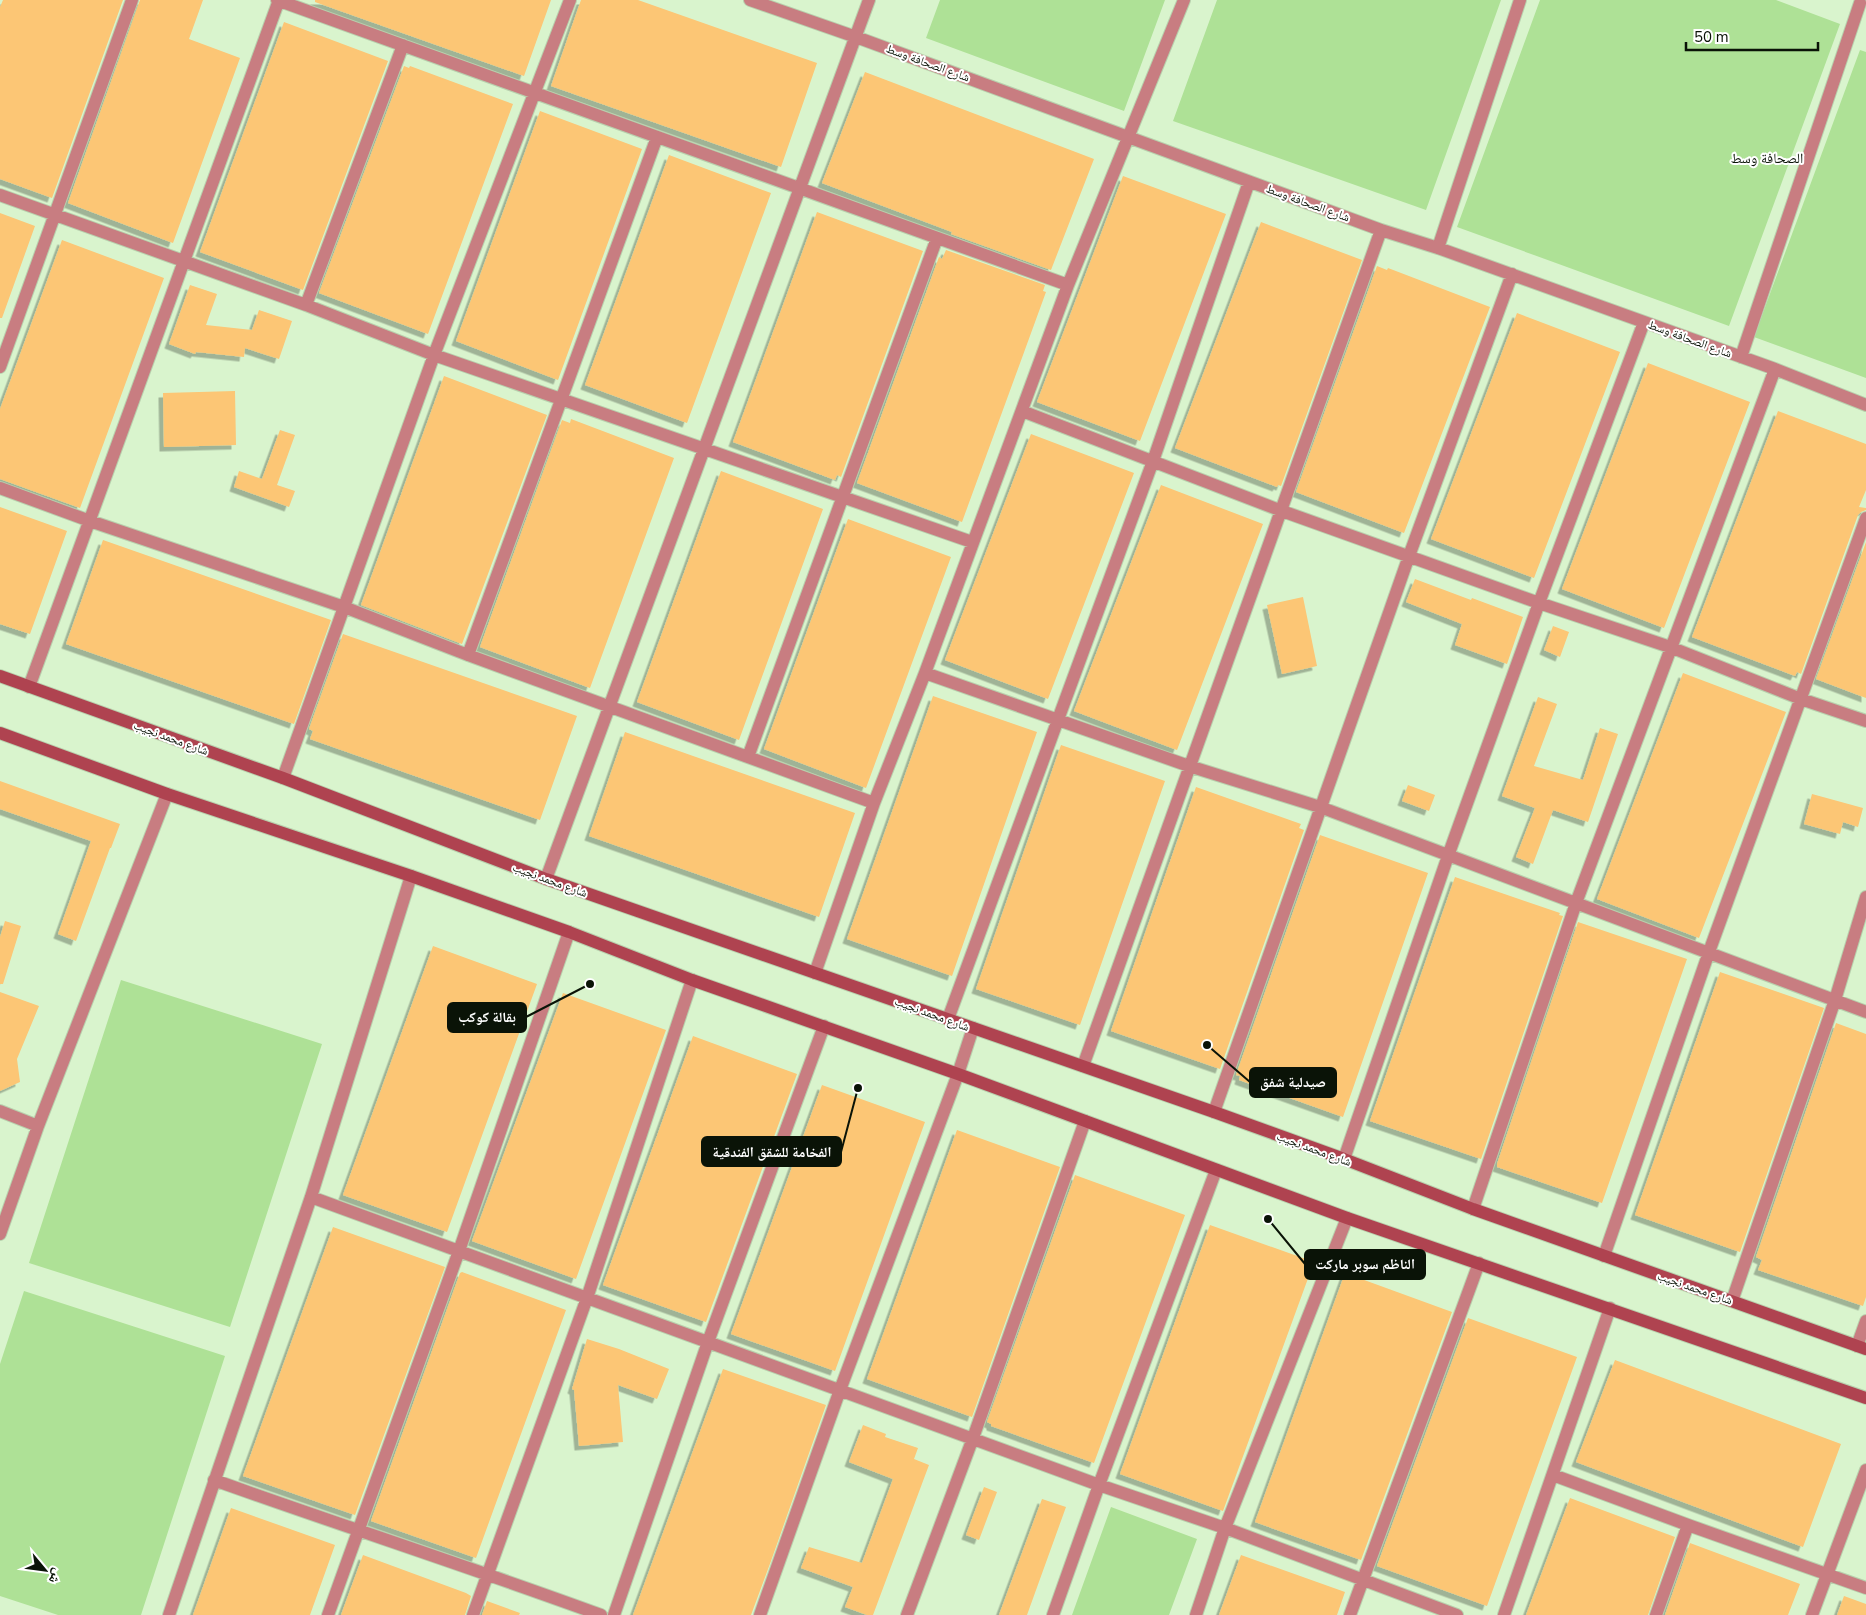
<svg xmlns="http://www.w3.org/2000/svg" width="1866" height="1615" font-family="'Nunito Sans','Noto Naskh Arabic',sans-serif">
<style>
.green{fill:#aee196}
.building{fill:#fcc675;filter:url(#shadow)}
.lines{fill:none;stroke-linecap:round;stroke-linejoin:round}
.street-casing{stroke:#b8d0ad;stroke-width:14}
.secondary-casing{stroke:#b8d0ad;stroke-width:14}
.street{stroke:#c87d81;stroke-width:12}
.secondary{stroke:#af4350;stroke-width:12}
.labels{text-anchor:middle;dominant-baseline:central;stroke-width:4;stroke-linejoin:round;paint-order:stroke}
.street-label{font-size:12px;fill:#0a1307;stroke:#fff}
.neighbourhood-label{font-size:14px;fill:#0a1307;stroke:#fff}
.leader{fill:none;stroke:#0a1307;stroke-width:2}
.callout-dot{fill:#0a1307;stroke:#fff;stroke-width:2}
.callout{fill:#0a1307;stroke:#0a1307;stroke-width:2}
.callout-label{font-size:14px;text-anchor:middle;font-weight:bold;fill:#fff}
</style>
<defs>
<filter id="shadow"><feDropShadow dx="-4.5" dy="4.5" stdDeviation="0" flood-color="#0004"/></filter>
</defs>
<rect width="100%" height="100%" fill="#d9f4cd"/>
<path class="green" d="M940 0H1165L1124 111 926 38Z
M1217 0H1501L1426 210 1173 121Z
M1540 0H1776L1840 24 1729 326 1457 227Z
M1860 50 1866 52V378L1754 337Z
M121 980 322 1044 230 1327 29 1263Z
M24 1291 225 1356 141 1615H58L0 1596V1364Z
M1111 1507 1197 1539 1169 1615H1072Z"/>
<path class="building" d="M3 0H123L52 198 0 179V7Z
M140 0H203L189 39 240 58 173 243 68 203Z
M315 0H551L524 76 315 2Z
M581 0H638L817 63 781 167 551 86Z
M284 22 388 61 303 290 200 252Z
M404 66 409 68 410 66 513 104 428 334 319 293Z
M865 72 1094 159 1051 270 951 234 952 232 822 183Z
M540 111 642 149 558 380 456 341Z
M669 155 771 193 687 423 585 385Z
M1123 176 1226 214 1140 441 1037 402Z
M817 212 923 251 841 477 837 475 835 480 733 442Z
M0 213 35 226 2 318H0Z
M1261 222 1362 260 1281 486 1278 485 1277 487 1175 448Z
M62 240 164 278 80 508 0 479V409Z
M946 250 1045 285 1043 291 1046 292 962 522 857 483 939 257 942 259Z
M1377 266 1387 270 1388 268 1490 307 1404 533 1296 492Z
M190 285 217 294 206 325 252 330 259 310 292 321 279 359 245 348 244 357 196 352 195 354 169 344Z
M1517 313 1620 352 1534 578 1431 539Z
M1648 363 1750 402 1664 628 1562 589Z
M444 376 547 415 462 644 361 605Z
M235 391 236 445 164 447 163 393Z
M1778 411 1866 444V490L1859 507 1866 508V510L1861 512 1858 515 1801 674 1797 672 1795 676 1692 637Z
M571 419 674 458 590 688 480 647 562 420 570 423Z
M280 430 295 435 277 485 295 491 289 507 234 487 239 471 262 479Z
M1031 434 1134 473 1048 699 945 660Z
M721 471 823 509 739 740 637 702Z
M1161 485 1263 524 1177 750 1074 711Z
M0 507 67 531 30 634 0 624Z
M848 519 951 557 866 788 764 749Z
M103 540 331 620 294 724 66 644Z
M1866 542V698L1816 679Z
M1415 579 1471 600 1472 598 1523 617 1507 664 1455 645 1462 624 1406 602Z
M1303 597 1317 666 1282 674 1267 605Z
M1553 626 1569 632 1560 657 1544 650Z
M343 634 577 716 540 820 310 739 313 731 309 729Z
M1683 673 1786 712 1699 938 1597 899Z
M933 696 1037 732 952 976 847 939Z
M1538 697 1557 704 1534 766 1583 780 1600 728 1618 734 1588 822 1553 810 1533 864 1516 857 1535 808 1502 796Z
M625 732 855 813 819 917 589 836Z
M1061 745 1165 781 1080 1025 976 989Z
M0 781 120 824 111 848H110L76 941 58 934 91 841 0 809Z
M1408 785 1435 795 1429 811 1402 801Z
M1196 787 1301 824 1299 828 1304 830 1220 1069 1111 1031Z
M1812 794 1863 808 1858 827 1843 822 1840 834 1804 824Z
M1320 835 1428 873 1343 1117 1239 1080 1240 1076 1236 1075Z
M1455 877 1560 913 1559 915 1563 916 1481 1159 1370 1121Z
M5 921 21 926 3 984H0V937Z
M1578 922 1687 959 1602 1203 1497 1167V1164Z
M433 946 537 984 447 1232 343 1195Z
M1720 972 1824 1008 1740 1252 1635 1215Z
M0 992 39 1006 17 1059 20 1082 0 1091Z
M563 993 666 1030 576 1279 472 1241Z
M1836 1023 1866 1034V1297L1863 1306 1758 1270 1762 1260 1756 1257Z
M693 1036 797 1074 706 1322 603 1285Z
M822 1085 925 1122 835 1371 731 1334Z
M957 1130 1060 1167 972 1417 867 1379Z
M1075 1175 1185 1215 1094 1463 991 1426V1424L987 1422Z
M1210 1225 1314 1262 1223 1511 1120 1474Z
M333 1227 445 1267 355 1515 243 1476Z
M462 1272 566 1310 476 1558 371 1521 460 1273Z
M1345 1273 1452 1312 1361 1560 1255 1522Z
M1468 1318 1577 1357 1487 1606 1377 1566Z
M587 1339 619 1349 669 1369 657 1399 618 1385 623 1442 579 1446 574 1390 572 1389Z
M1615 1360 1841 1444 1803 1547 1576 1462Z
M723 1369 826 1405 771 1561 751 1615H633Z
M863 1425 886 1434 885 1437 918 1448 914 1459 929 1465 873 1615H867L845 1607 853 1587 801 1568 809 1547 862 1563 893 1479 849 1462Z
M984 1487 997 1492 979 1540 966 1535Z
M1570 1498 1675 1537 1648 1615H1526Z
M1042 1499 1066 1507 1027 1615H999Z
M231 1508 335 1545 310 1615H193Z
M1690 1543 1800 1584 1788 1615H1665Z
M363 1555 466 1593 471 1596 465 1615H341Z
M1241 1555 1345 1592 1337 1615H1219Z
M1844 1596 1866 1604V1615H1837Z
M487 1601 520 1613 519 1615H482Z"/>
<g class="lines">
<defs>
<path id="street" d="M277 0 1068 285
M750 0 856 37 1381 230 1438 248 1775 369 1866 405
M0 195 306 305 434 355 972 542
M1438 248 1520 0
M306 305 403 45
M1741 357 1860 3
M0 367 132 0
M1022 411 1282 511 1539 603 1670 647 1801 699 1866 721
M0 488 90 521 344 607 468 655 874 803
M468 655 657 137
M925 673 1189 766 1320 807 1866 1012
M29 687 279 0
M748 757 937 238
M283 778 434 355 570 0
M546 879 869 0
M815 973 874 803 925 673 1068 285 1184 0
M948 1019 1153 461 1249 182
M1083 1066 1381 230
M0 1111 38 1126
M1214 1112 1409 556 1512 274
M1344 1159 1448 856 1539 603 1644 322
M311 1197 1099 1485 1225 1528 1457 1615
M1473 1209 1576 903 1775 369
M0 1234 38 1126 167 794
M1604 1256 1709 952 1866 518
M1732 1301 1835 1000 1866 897
M1857 1346 1866 1321
M1553 1475 1688 1525 1866 1588
M214 1480C343 1526 473 1568 601 1615
M169 1615 311 1197 411 876
M328 1615 459 1251 569 932
M473 1615 587 1298 692 980
M614 1615 708 1342 824 1026
M760 1615 840 1390 958 1074 973 1028
M907 1615 973 1438 1085 1121
M1053 1615 1099 1485 1216 1170
M1196 1615 1225 1528 1347 1218
M1350 1615 1479 1263
M1504 1615 1610 1308
M1656 1615 1688 1525
M1812 1615 1866 1470"/>
<path id="secondary" d="M0 676 283 778 546 879 1214 1112 1344 1159 1473 1209 1866 1349
M0 733 167 794 411 876 569 932 692 980 958 1074 1347 1218 1866 1398"/>
</defs>
<use href="#street" class="street-casing"/>
<use href="#secondary" class="secondary-casing"/>
<use href="#street" class="street"/>
<use href="#secondary" class="secondary"/>
</g>
<g class="labels">
<g class="street-label">
<text transform="translate(928 63) rotate(20)">شارع الصحافة وسط</text>
<text transform="translate(1308 203) rotate(20)">شارع الصحافة وسط</text>
<text transform="translate(1690 339) rotate(20)">شارع الصحافة وسط</text>
<text transform="translate(171 738) rotate(20)">شارع محمد نجيب</text>
<text transform="translate(550 880) rotate(20)">شارع محمد نجيب</text>
<text transform="translate(932 1014) rotate(20)">شارع محمد نجيب</text>
<text transform="translate(1314 1149) rotate(20)">شارع محمد نجيب</text>
<text transform="translate(1695 1288) rotate(19)">شارع محمد نجيب</text>
</g>
<g class="neighbourhood-label">
<text x="1767" y="158">الصحافة وسط</text>
</g>
</g>
<path class="leader" d="M590 984L526 1017M1207 1045L1250 1082M858 1088L841 1152M1268 1219L1305 1264"/>
<g class="callout-dot">
<circle cx="590" cy="984" r="5"/>
<circle cx="1207" cy="1045" r="5"/>
<circle cx="858" cy="1088" r="5"/>
<circle cx="1268" cy="1219" r="5"/>
</g>
<g class="callout">
<rect x="448" y="1003" width="78" height="29" rx="5"/>
<rect x="1250" y="1068" width="86" height="29" rx="5"/>
<rect x="702" y="1137" width="139" height="29" rx="5"/>
<rect x="1305" y="1250" width="120" height="29" rx="5"/>
</g>
<g class="callout-label">
<text x="487" y="1022">بقالة كوكب</text>
<text x="1293" y="1087">صيدلية شفق</text>
<text x="772" y="1157">الفخامة للشقق الفندقية</text>
<text x="1365" y="1269">الناظم سوبر ماركت</text>
</g>
<g transform="translate(45 1570) rotate(119)" stroke="#ffffff" stroke-width="4" paint-order="stroke">
<path d="M0-4L9 19L0 12L-9 19Z" fill="#0a1307"/>
<text y="-8" font-size="14" font-weight="bold" text-anchor="middle" fill="#0a1307">ش</text>
</g>
<path d="M1686 42v8h132v-8" fill="none" stroke="#0a1307" stroke-width="2.5"/>
<text x="1694" y="42" font-size="15" fill="#0a1307" stroke="#ffffff" stroke-width="4" paint-order="stroke">50 m</text>
</svg>
